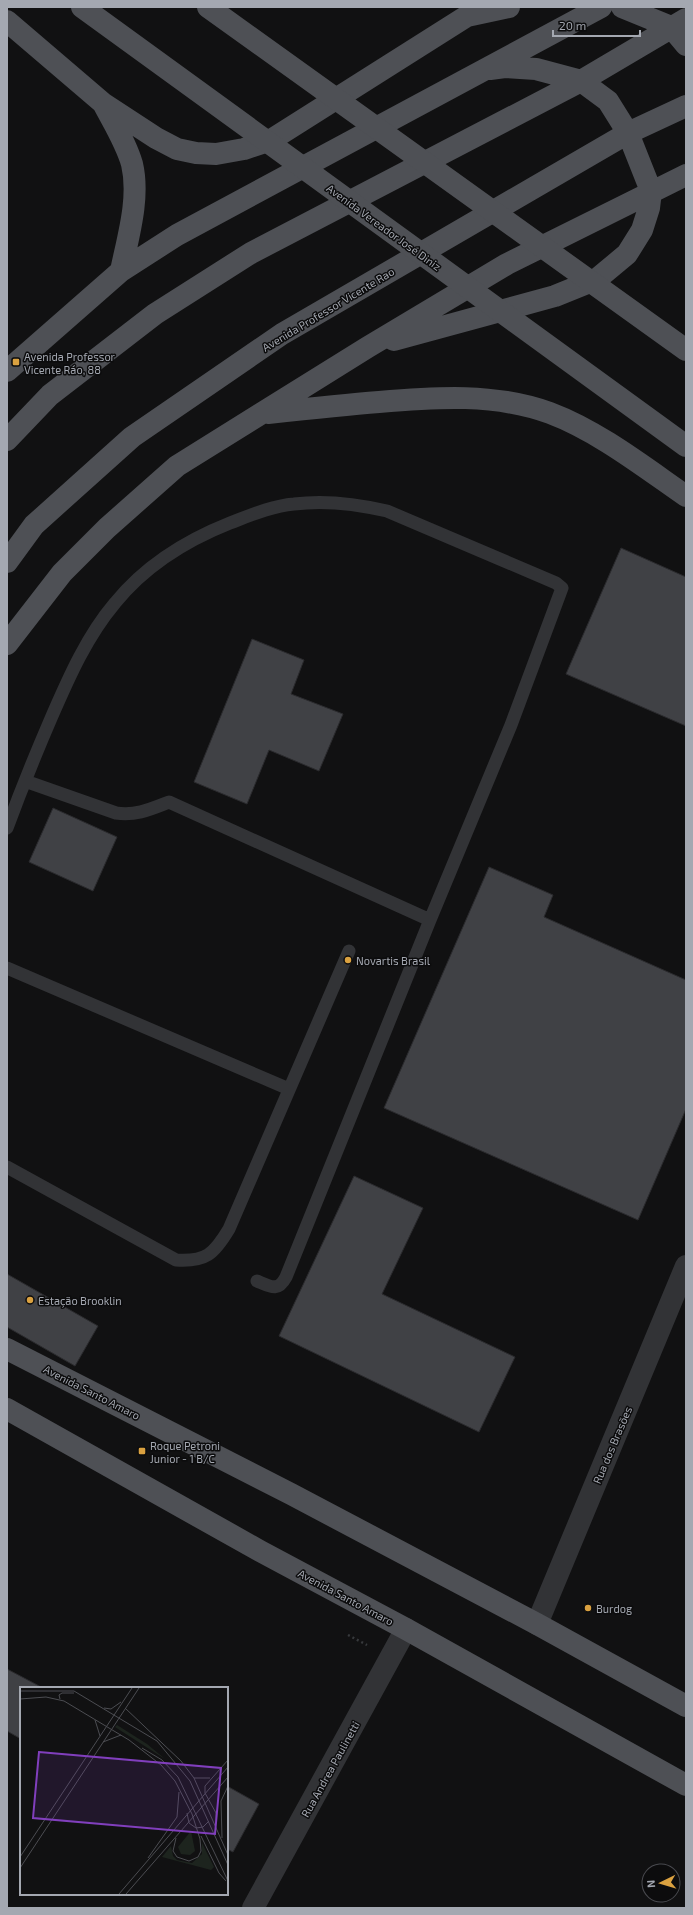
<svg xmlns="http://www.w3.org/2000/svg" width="693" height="1915" font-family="'Exo 2',sans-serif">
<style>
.building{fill:#404145;stroke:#2b2b2e}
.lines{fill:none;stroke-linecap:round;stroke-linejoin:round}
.path{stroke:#383a3d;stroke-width:2.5;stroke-dasharray:2 3;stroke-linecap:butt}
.service{stroke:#323336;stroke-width:13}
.minor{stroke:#323336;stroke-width:22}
.primary{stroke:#4e5055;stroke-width:22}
.primary-bridge{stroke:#4e5055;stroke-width:22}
.poi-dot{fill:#daa140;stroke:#0c0c0d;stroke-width:1.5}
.labels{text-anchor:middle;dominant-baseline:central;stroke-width:3;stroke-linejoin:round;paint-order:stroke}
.street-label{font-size:11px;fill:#a4a8b1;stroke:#0c0c0d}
.poi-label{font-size:11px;fill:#a4a8b1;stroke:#0c0c0d;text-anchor:start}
.inset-road{fill:none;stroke:#4c4d52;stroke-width:1}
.view{fill:#813fbd;fill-opacity:0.15;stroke:#813fbd;stroke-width:2}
.inset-edge{fill:none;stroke:#a4a8b1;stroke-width:2}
</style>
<rect width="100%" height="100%" fill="#111112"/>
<path class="building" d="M621 548 686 577V726L566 674Z
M252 639 304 660 291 694 343 714 319 771 269 750 247 804 194 782Z
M53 808 117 837 93 891 29 862Z
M489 867 553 895 544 917 686 980V1109L638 1220 384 1108Z
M354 1176 423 1208 382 1294 515 1357 479 1432 279 1336Z
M7 1274 98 1326 75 1366 7 1327Z
M7 1669 43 1688H21V1739L7 1731Z
M227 1786 259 1804 233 1852 227 1849Z"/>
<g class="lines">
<path class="path" d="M348 1635 367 1645"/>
<path class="service" d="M25 781 116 813C136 816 151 809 169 802L430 920
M7 828C21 790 36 753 52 716 69 677 87 636 115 603 145 566 187 540 230 523 251 515 272 506 294 504 324 500 357 504 387 511L556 583 562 588 511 725 430 920 286 1277C278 1292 271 1287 257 1281
M7 968 289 1089
M7 1167 176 1260C206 1262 214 1254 229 1229L349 951"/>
<path class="minor" d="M537 1624 686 1266
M253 1908 406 1629"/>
<path class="primary" d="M622 7 671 27 686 45
M7 21 104 104 156 138 177 149 196 153 216 154 244 149 271 140 467 16 509 7
M104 105C114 124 126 143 132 164 140 198 128 237 121 271
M394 340 555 296 597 279 627 254 642 230 649 208 651 191 628 133 608 101 581 81 536 69 505 67 490 69
M7 371 121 271 177 235 601 7
M268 413C305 409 342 405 379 402 437 397 495 393 550 413 598 431 644 467 686 496
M7 440 50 395 155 314 251 253 581 81 686 19
M7 562 34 525 132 437 282 334 628 133 686 106
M7 644 62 573 107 528 177 466 368 347 507 264 686 175
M7 1349 291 1494 537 1624 686 1706
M7 1409 260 1551 406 1629 686 1785"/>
<path class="primary-bridge" d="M82 7 686 446
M208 7 686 350"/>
</g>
<g class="poi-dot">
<rect x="12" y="358" width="8" height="8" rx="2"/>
<circle cx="348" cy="960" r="4"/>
<circle cx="30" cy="1300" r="4"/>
<rect x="138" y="1447" width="8" height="8" rx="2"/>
<circle cx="588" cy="1608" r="4"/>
</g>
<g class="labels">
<g class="street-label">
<text transform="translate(384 227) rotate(36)">Avenida Vereador José Diniz</text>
<text transform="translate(328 309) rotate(-31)">Avenida Professor Vicente Rao</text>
<text transform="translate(92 1392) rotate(27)">Avenida Santo Amaro</text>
<text transform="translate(612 1445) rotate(-67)">Rua dos Brasões</text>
<text transform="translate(346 1597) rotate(28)">Avenida Santo Amaro</text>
<text transform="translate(330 1769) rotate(-61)">Rua Andrea Paulinetti</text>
</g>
<g class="poi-label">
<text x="24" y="356">Avenida Professor<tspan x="24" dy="13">Vicente Ráo, 88</tspan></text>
<text x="356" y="960">Novartis Brasil</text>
<text x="38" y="1300">Estação Brooklin</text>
<text x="150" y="1445">Roque Petroni<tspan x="150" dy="13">Junior - 1 B/C</tspan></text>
<text x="596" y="1608">Burdog</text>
</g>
</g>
<g transform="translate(20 1687)">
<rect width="208" height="208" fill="#111112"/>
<path d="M97 38 127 57 145 72 95 40ZM171 144 175 164 170 168 161 167 158 160ZM182 156 194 180 191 183 142 170 151 159 153 169 157 173 172 176 182 167Z" fill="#1d241e"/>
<path class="inset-road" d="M0 4H54L137 54 170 94 208 178M0 12 26 10 44 14 109 53 141 78 155 94 172 127 180 152 181 164 178 170 169 174 157 170 153 164 156 151M40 12 39 8 42 6H54M84 21 91 22 101 15M105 21 161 74 174 91 208 168M75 33 80 49M83 55 101 48M122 61 142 73 158 90 208 194M174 91H190M167 126 169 136 176 141 183 140 189 134M196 137V126L185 106V99L208 73M181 149 199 186 206 194M202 151 201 114 208 99M0 170 112 1M128 171 157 130 159 105M0 181 119 1M99 207 208 80M106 207 208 90"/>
<path class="view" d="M19 65 201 81 195 147 13 131Z"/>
<rect width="208" height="208" class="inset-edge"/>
</g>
<rect width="693" height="1915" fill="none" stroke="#a4a8b1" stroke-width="16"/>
<g transform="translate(661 1883) rotate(265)"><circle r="19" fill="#0c0c0d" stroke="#494a4f"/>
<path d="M0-3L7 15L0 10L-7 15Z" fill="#daa140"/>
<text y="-6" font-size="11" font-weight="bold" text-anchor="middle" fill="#a4a8b1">N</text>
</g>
<path d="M553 30v6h87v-6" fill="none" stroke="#a4a8b1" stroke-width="2"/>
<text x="559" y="30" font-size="12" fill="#a4a8b1" stroke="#0c0c0d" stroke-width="3" paint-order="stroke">20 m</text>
</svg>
